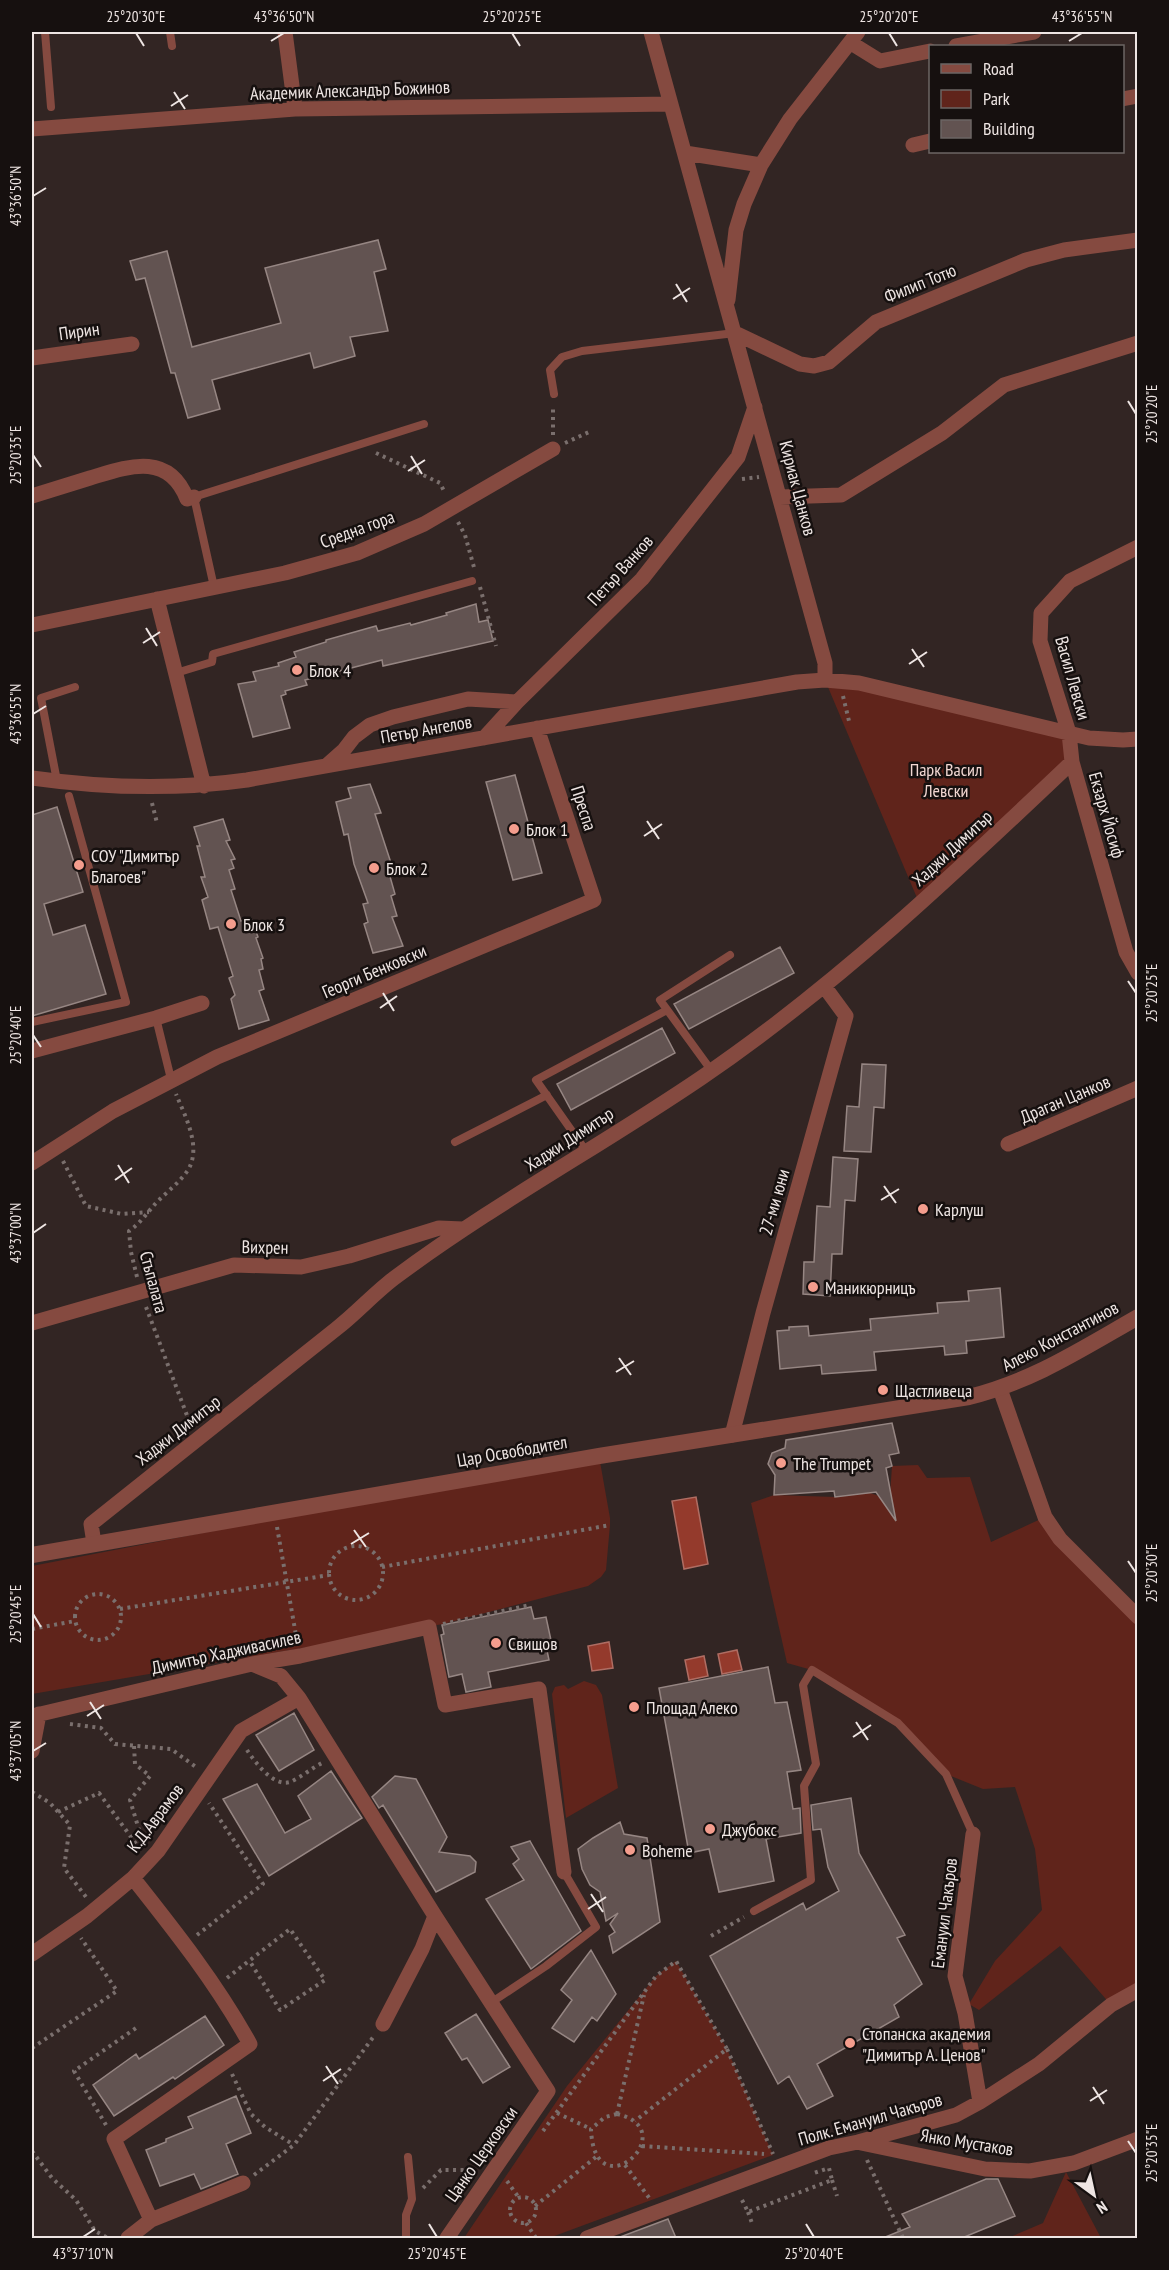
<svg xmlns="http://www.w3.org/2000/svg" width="1169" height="2270" font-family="'PT Sans Narrow',sans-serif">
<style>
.green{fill:#60241b}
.water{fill:#943a2c;stroke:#af6d63;stroke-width:1.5}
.building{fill:#625351;stroke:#968683;stroke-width:1.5}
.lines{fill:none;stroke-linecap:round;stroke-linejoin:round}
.path{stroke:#7a6f6d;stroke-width:4;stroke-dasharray:3 4.5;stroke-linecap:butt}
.service{stroke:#854a40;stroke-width:8}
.minor{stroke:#854a40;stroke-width:15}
.tertiary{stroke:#854a40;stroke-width:16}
.ticks{fill:none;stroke:#eee5e3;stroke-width:2}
.poi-dot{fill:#f49d8d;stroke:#16100f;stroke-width:2}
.labels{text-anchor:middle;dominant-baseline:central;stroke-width:5;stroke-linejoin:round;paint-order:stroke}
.street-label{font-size:18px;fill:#eee5e3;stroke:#16100f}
.poi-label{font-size:18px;fill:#eee5e3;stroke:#16100f;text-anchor:start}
.park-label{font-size:18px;fill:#f2d7d2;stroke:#16100f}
.neatline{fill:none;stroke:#eee5e3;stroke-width:2}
.ticks-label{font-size:15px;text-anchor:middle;fill:#eee5e3}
</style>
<rect width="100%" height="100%" fill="#322523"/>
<path class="green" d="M825 680 1069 733 1072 762 920 905Z
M599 1456 610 1518V1525L606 1570 601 1577 588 1586 443 1624 32 1694V1566Z
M918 1465 927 1478 970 1477 991 1542 1045 1517 1137 1617V1990L1111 2005 1060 1946 979 2010 969 2004 995 1961 1042 1910 1035 1849 1015 1787 983 1789 946 1774 898 1723 812 1670 787 1663 751 1503 774 1495 835 1497 858 1489 879 1496 890 1495 892 1466Z
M584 1681 596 1685 602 1695 618 1788 566 1818 552 1694 555 1687 564 1685 568 1689Z
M676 1961 727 2049 773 2155 549 2238H464L567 2086 656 1976Z
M1066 2172 1101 2238H1008L1043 2223Z"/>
<path class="water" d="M696 1497 708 1564 684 1569 672 1501Z
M609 1642 613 1668 592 1671 588 1646Z
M737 1650 742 1670 722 1674 718 1654Z
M704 1656 708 1676 689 1680 685 1660Z"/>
<path class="building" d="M378 240 386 269 374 272 388 331 350 337 355 356 314 368 310 353 212 380 220 409 188 418 175 373H171L145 278 136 280 130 261 167 251 192 347 281 323 265 268Z
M476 604 479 622 488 620 493 641 383 666 382 660 305 680 307 685 285 691 286 694 281 696 290 728 253 737 238 684 256 681 253 672 279 666 278 663 296 657 294 652 326 642V640L376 626 378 631 410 623 411 625 447 615 446 613Z
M515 775 542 873 513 880 486 782Z
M370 784 381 813 375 814 391 863 387 866 395 894 391 896 397 916 392 917 403 946 373 953 364 924 368 922 363 904 368 903 354 864 348 834 344 835 336 802 351 798 348 788Z
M57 807 83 892 44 904 53 935 85 925 106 994 32 1016V815Z
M223 819 230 840 226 841 235 859 231 860 234 868 229 870 235 889 231 890 241 921 251 918 258 937 256 938 263 958 261 959 263 969 259 970 264 989 259 991 269 1020 239 1029 231 999 235 995 229 978 233 976 218 927 210 929 202 900 208 897 201 877H205L197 846H200L194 827Z
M780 947 794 973 689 1029 674 1004Z
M662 1028 675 1053 571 1110 557 1084Z
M862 1064 886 1065 884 1108 874 1107 871 1152 844 1151 847 1106 859 1107Z
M833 1157 858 1159 855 1201 845 1200 842 1254H832L830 1296 803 1294 804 1262H814L817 1206 830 1207Z
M1000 1288 1004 1337 966 1341 967 1353 945 1355 944 1346 874 1352 876 1370 822 1374 821 1365 780 1369 777 1331 789 1330V1327L808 1326 809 1336 871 1330 870 1319 938 1313 937 1303 969 1301 968 1291Z
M892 1423 899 1453 889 1455 892 1466 886 1468 896 1521 876 1492 835 1497 834 1491 774 1495 775 1475 768 1464 772 1453 785 1448 786 1440Z
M531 1607 534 1619 546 1617 552 1645 546 1646 549 1660 488 1672 491 1687 466 1692 462 1674 449 1677 441 1635 444 1634 442 1625Z
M768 1667 775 1703 787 1702 801 1770 787 1772 793 1809 800 1808 801 1833 766 1839 774 1881 719 1892 709 1849 689 1853 659 1688Z
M294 1713 314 1750 279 1771 256 1735Z
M331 1771 362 1818 269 1876 223 1799 257 1784 285 1833 311 1819 298 1796Z
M395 1776 416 1779 447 1837 439 1852 470 1856 476 1862 475 1872 436 1892 383 1805 379 1808 372 1797Z
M851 1798 859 1853 905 1935 897 1938 922 1984 894 2005 899 2017 817 2064 833 2096 807 2109 789 2076 778 2084 710 1956 803 1903 806 1910 839 1891 828 1867 821 1829 813 1830 811 1805Z
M620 1822 624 1834 647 1838 660 1922 613 1953 609 1936 615 1932 610 1924 618 1913 606 1921 600 1892 590 1885 582 1869 578 1849 593 1838Z
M530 1841 581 1931 531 1969 486 1899 524 1880 513 1864 519 1859 511 1847Z
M591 1950 616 1994 597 2021 592 2017 574 2042 552 2028 572 2000 561 1990Z
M476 2014 510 2067 483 2083 467 2058 462 2060 445 2033Z
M205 2016 224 2045 175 2079 173 2077 114 2116 93 2085 136 2054 139 2059Z
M236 2096 251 2133 226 2144 238 2174 201 2189 194 2174 160 2186 146 2150 166 2142V2139L193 2128 188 2117Z
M986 2179H998L1015 2216 962 2238H883L910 2227 902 2214Z
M668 2219 676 2238H620V2237Z"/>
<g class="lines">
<path class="path" d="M553 435V406
M565 443 589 432
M376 453 440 483 445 493
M742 479 759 477
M458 522 465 535 475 571
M480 587 496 646
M843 696 849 721
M152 803 157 823
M63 1161 86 1206 122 1214 149 1212
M137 1277 131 1252 129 1231C142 1222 148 1211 158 1201 168 1191 180 1182 188 1170 202 1147 185 1116 176 1094
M146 1307 191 1426
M277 1527 297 1641
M329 1573a27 27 0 1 1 54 0a27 27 0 1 1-54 0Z
M382 1567 610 1525
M75 1617a23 23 0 1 1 46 0a23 23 0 1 1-46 0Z
M120 1609 329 1575
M443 1624 530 1605
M32 1629 75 1621
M70 1724 101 1728 115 1744 171 1749 196 1767
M134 1746 135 1764 150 1776 130 1800 143 1843
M247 1750C255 1762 273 1787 290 1782 300 1778 312 1768 322 1763
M32 1792 50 1803 70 1825 64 1868 86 1897
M58 1812 99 1793 139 1848
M197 1935 263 1884 209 1803
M711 1936 744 1917
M227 1978 290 1929 325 1980 280 2010 249 1960
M32 2048 117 1991 81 1938
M727 2049 773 2154
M232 2074 251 2114 265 2127 294 2145
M557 2113 591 2129
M617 2114C686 2130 594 2213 591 2129L605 2117Z
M617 2114 644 1995
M106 2125 74 2071 136 2028
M543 2131 656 1976 676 1961 727 2049 635 2121
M642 2146 764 2154
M32 2151 52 2178 76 2200 95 2231 108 2238
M867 2160 903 2238
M625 2165 650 2199
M254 2175 294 2145 374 2036
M832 2180 837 2196
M507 2181 519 2198
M423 2188 441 2170H464L474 2172
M510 2210a13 13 0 1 1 26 0a13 13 0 1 1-26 0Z
M742 2200 748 2212 832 2180 829 2168 814 2173
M535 2206 596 2157
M748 2212 753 2226
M526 2223 536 2238"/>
<path class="service" d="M45 32 51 107
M170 32 172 46
M554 394 550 370 562 357 582 351 735 333
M214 587 194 497 424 424
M176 673 212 662 213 654 472 581
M57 781 41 698 75 687
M156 1018 171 1079
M32 1022 126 1002 69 796
M711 1070 660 1000 730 955
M455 1142 547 1095
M586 1151 536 1080 667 1010
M754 1911 811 1880 804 1786 816 1764 803 1685 812 1670 898 1723 946 1774 973 1834
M492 2002 546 1966 596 1927 564 1872
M406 2238V2215L412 2199 408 2157"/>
<path class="minor" d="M285 32 295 109
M651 32 825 663V680
M851 43 880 61 930 51
M956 46 1034 32
M1122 99 1138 96
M32 129 295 109 671 104
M913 145 930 141
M685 153 761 165
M728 300 736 230 744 204 761 165 790 119 858 32
M735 333 800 364 814 366 829 362 876 322 1026 260 1064 250 1138 240
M32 358 132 344
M32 496C51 490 71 484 90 478 127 467 168 451 187 499L194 497
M780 497 841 495 942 433 1004 385 1138 343
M1138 547 1070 581 1041 613 1040 641 1069 733 1072 762 1126 952 1138 973
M157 599 204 786
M32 625 285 573 357 553 424 524 553 449
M484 738 517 702 642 579 738 457 755 407
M326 766 344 750 354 737 370 725 393 717 468 699 517 702
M32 778C103 788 176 790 247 780L797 682 825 680 859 683 1089 738 1123 740 1138 739
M32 1051 156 1018 202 1003
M1008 1144 1138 1088
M32 1163 113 1111 217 1057 594 900 537 728
M32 1323 234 1265 301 1267 349 1256 439 1228 463 1229
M1000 1389 1045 1517 1060 1539 1138 1617
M732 1435 763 1313 846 1016 824 986
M94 1543 91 1524C172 1459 254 1394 336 1329 357 1313 375 1292 397 1276 494 1204 601 1146 701 1078 836 986 954 874 1072 762
M252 1664 281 1676 299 1698 435 1916 548 2091 447 2238
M32 1716 252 1664 300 1656 429 1627 445 1705 539 1689 564 1872
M32 1751 39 1714
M973 1834 955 1976 965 2013 980 2102
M133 1878C175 1931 217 1984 250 2044L114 2139 151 2220
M32 1954 87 1916 133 1878 158 1851 241 1731 299 1698
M383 2024 422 1949 435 1916
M861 2143 985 2169 1030 2171 1074 2163 1138 2139
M128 2238 151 2220 243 2183
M587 2238 829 2148 858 2142 956 2115 980 2102 1039 2064 1111 2005 1138 1990"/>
<path class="tertiary" d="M32 1555 599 1456 969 1397C1033 1381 1080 1350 1138 1317"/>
</g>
<path class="ticks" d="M136 33 144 46M512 33 520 46M889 33 897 46M271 41 284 33M1069 41 1082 33M174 92 185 109M171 106 188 95M33 196 46 188M676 284 687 302M673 299 690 288M1128 401 1136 414M33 455 41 467M411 456 422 474M408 471 425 460M146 628 157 646M143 643 160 632M912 649 924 667M909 664 927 652M33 714 46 706M647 821 659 839M644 836 662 824M1128 981 1136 993M383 993 394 1011M380 1008 397 996M33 1035 41 1047M118 1165 129 1183M115 1180 132 1168M884 1186 896 1203M881 1200 899 1189M33 1233 46 1224M619 1358 631 1375M616 1372 634 1361M354 1530 366 1547M351 1544 369 1533M1128 1561 1136 1573M33 1614 41 1627M90 1702 101 1719M87 1716 104 1705M856 1722 868 1740M853 1737 871 1725M33 1751 46 1743M591 1894 603 1912M588 1909 606 1897M326 2066 338 2084M323 2081 341 2069M1093 2087 1104 2104M1090 2101 1107 2090M1128 2141 1136 2153M429 2224 437 2237M806 2224 814 2237M83 2237 95 2229"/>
<g class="poi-dot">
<circle cx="297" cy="670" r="6"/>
<circle cx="514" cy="829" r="6"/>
<circle cx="79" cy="865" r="6"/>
<circle cx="374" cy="868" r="6"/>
<circle cx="231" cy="924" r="6"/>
<circle cx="923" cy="1209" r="6"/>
<circle cx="813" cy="1287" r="6"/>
<circle cx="883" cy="1390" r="6"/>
<circle cx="781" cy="1463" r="6"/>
<circle cx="496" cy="1643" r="6"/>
<circle cx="634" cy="1707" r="6"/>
<circle cx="710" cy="1829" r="6"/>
<circle cx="630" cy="1850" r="6"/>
<circle cx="850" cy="2043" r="6"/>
</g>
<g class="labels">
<g class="street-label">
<text transform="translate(350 90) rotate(-2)">Академик Александър Божинов</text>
<text transform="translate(920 283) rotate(-22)">Филип Тотю</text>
<text transform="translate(79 331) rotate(-8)">Пирин</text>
<text transform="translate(798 488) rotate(75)">Кириак Цанков</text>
<text transform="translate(357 529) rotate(-20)">Средна гора</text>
<text transform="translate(620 570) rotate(-48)">Петър Ванков</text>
<text transform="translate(1073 678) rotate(74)">Васил Левски</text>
<text transform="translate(426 729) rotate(-10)">Петър Ангелов</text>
<text transform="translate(584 808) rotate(72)">Преспа</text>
<text transform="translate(1107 815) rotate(74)">Екзарх Йосиф</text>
<text transform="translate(952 848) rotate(-43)">Хаджи Димитър</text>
<text transform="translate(374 971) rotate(-23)">Георги Бенковски</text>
<text transform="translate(1065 1099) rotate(-23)">Драган Цанков</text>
<text transform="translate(569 1139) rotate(-33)">Хаджи Димитър</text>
<text transform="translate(774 1202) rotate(-74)">27-ми юни</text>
<text transform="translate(265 1247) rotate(1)">Вихрен</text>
<text transform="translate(154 1282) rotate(75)">Стъпалата</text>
<text transform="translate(1060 1336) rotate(-28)">Алеко Константинов</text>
<text transform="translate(178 1430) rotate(-38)">Хаджи Димитър</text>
<text transform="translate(512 1451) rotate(-10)">Цар Освободител</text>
<text transform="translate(226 1652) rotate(-12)">Димитър Хадживасилев</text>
<text transform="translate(155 1818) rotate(-53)">К.Д.Аврамов</text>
<text transform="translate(944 1913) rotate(-83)">Емануил Чакъров</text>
<text transform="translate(870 2119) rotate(-16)">Полк. Емануил Чакъров</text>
<text transform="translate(967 2142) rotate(9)">Янко Мустаков</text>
<text transform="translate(481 2154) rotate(-55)">Цанко Церковски</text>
</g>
<g class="poi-label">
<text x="309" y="670">Блок 4</text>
<text x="526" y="829">Блок 1</text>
<text x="91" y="855">СОУ "Димитър<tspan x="91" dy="21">Благоев"</tspan></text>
<text x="386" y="868">Блок 2</text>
<text x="243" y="924">Блок 3</text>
<text x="935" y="1209">Карлуш</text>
<text x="825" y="1287">Маникюрницъ</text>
<text x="895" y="1390">Щастливеца</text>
<text x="793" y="1463">The Trumpet</text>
<text x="508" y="1643">Свищов</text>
<text x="646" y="1707">Площад Алеко</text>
<text x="722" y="1829">Джубокс</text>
<text x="642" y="1850">Boheme</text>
<text x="862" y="2033">Стопанска академия<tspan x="862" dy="21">"Димитър А. Ценов"</tspan></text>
</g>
<g class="park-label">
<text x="946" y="769">Парк Васил<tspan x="946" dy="21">Левски</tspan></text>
</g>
</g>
<rect width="1169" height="2270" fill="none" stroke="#16100f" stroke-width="66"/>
<rect x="929" y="45" width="195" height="108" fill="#16100f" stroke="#6c6564" stroke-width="1.5"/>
<rect x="941" y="64" width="30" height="9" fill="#854a40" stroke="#6c6564" stroke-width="1.5"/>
<text x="983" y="75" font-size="18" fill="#eee5e3">Road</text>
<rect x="941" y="90" width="30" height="18" fill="#60241b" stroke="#6c6564" stroke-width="1.5"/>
<text x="983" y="105" font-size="18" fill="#eee5e3">Park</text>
<rect x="941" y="120" width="30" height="18" fill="#625351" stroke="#6c6564" stroke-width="1.5"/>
<text x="983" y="135" font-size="18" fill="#eee5e3">Building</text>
<g transform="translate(1094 2195) rotate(147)" stroke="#16100f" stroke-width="4.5" paint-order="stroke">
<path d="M0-4.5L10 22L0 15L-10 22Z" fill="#eee5e3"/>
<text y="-9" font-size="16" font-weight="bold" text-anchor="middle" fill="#eee5e3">N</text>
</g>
<rect x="33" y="33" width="1103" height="2204" class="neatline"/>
<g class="ticks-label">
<text x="136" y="22">25°20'30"E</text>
<text x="284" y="22">43°36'50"N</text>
<text x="512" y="22">25°20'25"E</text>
<text x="889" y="22">25°20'20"E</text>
<text x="1082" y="22">43°36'55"N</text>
<text transform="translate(16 196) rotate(-90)" y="5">43°36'50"N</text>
<text transform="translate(1152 414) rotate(-90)" y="5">25°20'20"E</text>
<text transform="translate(16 455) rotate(-90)" y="5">25°20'35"E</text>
<text transform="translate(16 714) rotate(-90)" y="5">43°36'55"N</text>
<text transform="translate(1152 993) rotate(-90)" y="5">25°20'25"E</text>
<text transform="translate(16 1035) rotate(-90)" y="5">25°20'40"E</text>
<text transform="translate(16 1233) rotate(-90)" y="5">43°37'00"N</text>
<text transform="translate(1152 1573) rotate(-90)" y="5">25°20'30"E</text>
<text transform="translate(16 1614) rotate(-90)" y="5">25°20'45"E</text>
<text transform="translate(16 1751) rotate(-90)" y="5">43°37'05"N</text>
<text transform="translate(1152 2153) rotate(-90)" y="5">25°20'35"E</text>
<text x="83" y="2259">43°37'10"N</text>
<text x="437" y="2259">25°20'45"E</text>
<text x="814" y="2259">25°20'40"E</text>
</g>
</svg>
